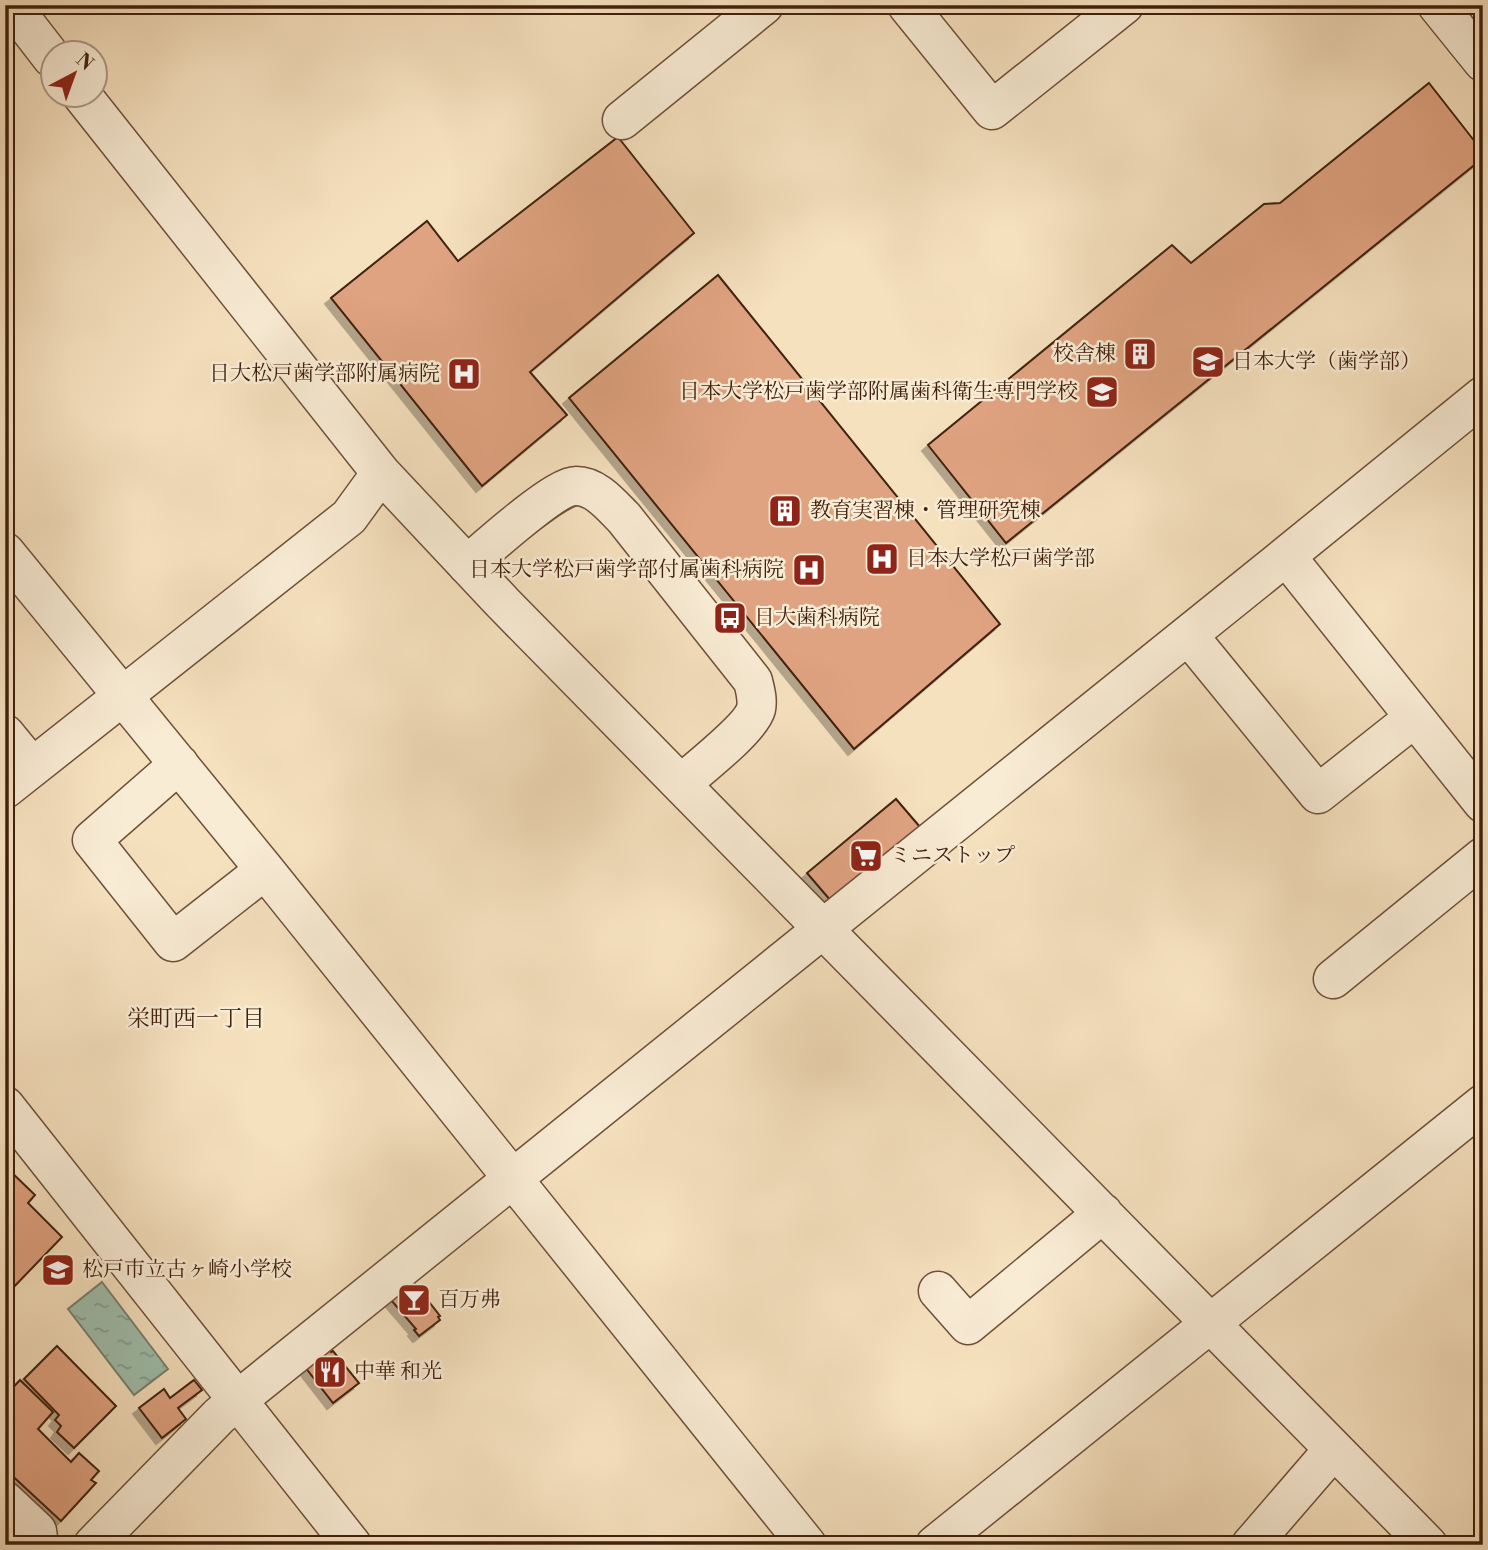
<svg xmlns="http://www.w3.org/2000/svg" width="1488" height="1550" font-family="'Libre Bodoni','Noto Serif JP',serif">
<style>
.water{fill:url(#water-ripples);stroke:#797f6c;stroke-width:2}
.building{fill:#e0a381;stroke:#41200d;stroke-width:2;filter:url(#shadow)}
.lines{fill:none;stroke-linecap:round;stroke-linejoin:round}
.minor-casing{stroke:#6e503a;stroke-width:41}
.minor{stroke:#f9ecd5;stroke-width:38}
.labels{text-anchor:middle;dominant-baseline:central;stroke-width:5;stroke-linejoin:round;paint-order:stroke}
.poi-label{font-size:21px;fill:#41200d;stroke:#f9ecd5;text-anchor:start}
.neighbourhood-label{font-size:23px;fill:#41200d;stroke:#f9ecd5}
</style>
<defs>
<pattern id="water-ripples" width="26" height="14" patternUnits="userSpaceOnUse" patternTransform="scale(1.75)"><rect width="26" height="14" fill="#9ebeac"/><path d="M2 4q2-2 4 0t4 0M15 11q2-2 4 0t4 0" fill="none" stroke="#829a8a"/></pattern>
<filter id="shadow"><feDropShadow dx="-6" dy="6" stdDeviation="0" flood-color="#0004"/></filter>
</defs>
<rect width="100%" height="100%" fill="#f6e1bf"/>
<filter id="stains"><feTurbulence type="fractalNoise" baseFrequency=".00286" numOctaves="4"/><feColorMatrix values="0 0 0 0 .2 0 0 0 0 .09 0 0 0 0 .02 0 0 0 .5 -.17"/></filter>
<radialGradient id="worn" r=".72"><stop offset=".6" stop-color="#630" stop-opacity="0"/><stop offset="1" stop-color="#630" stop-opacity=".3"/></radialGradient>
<path class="water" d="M102 1282 168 1369 134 1395 68 1309Z"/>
<path class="building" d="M1429 83 1483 152V158L1006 543 928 445 1172 245 1191 263 1264 204 1280 203Z
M618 137 694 233 530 372 567 415 482 486 331 298 427 221 458 261Z
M718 275 1000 624 854 749 569 398Z
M896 799 920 827 831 901 807 873Z
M5 1166 35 1195 28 1203 62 1237 7 1294 5 1292Z
M412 1280 440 1316 438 1317 440 1320 419 1336 414 1330 416 1329 391 1300Z
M57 1346 116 1406 74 1448 57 1432 61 1426 55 1420 59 1415 24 1379Z
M329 1349 331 1352 333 1351 359 1383 333 1403 305 1367Z
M20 1380 53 1412 38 1429 71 1462 79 1453 99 1471 91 1480 96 1483 61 1521 5 1469V1396Z
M194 1380 202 1390 178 1408 186 1419 162 1438 139 1408 164 1389 170 1398Z"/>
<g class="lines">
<defs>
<path id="minor" d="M11 5 52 58
M907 5 992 110 1124 5
M1437 5 1483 62
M81 94 381 473 503 603 1428 1545
M622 120 764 5
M5 552 265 870 807 1545
M1286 556 1483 396
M467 565C486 549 555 486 576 486 596 486 611 505 624 518L753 681C755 690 758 699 756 709 751 728 698 769 681 784
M1188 635 1318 794 1414 718
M5 734 32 767
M179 764 92 840 173 942 265 870
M5 789 349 517 381 473
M1333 979 1483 857
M5 1106 352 1545
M938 1291 968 1325 1103 1213
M5 1501 37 1531 39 1545
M93 1545 219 1416 239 1399 1286 556 1483 803
M935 1545 1483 1104
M1251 1545 1333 1450"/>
</defs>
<use href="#minor" class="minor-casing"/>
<use href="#minor" class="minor"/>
</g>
<defs>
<symbol id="building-square" viewBox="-11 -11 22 22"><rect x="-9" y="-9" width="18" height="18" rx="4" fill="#8f2418" stroke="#f9ecd5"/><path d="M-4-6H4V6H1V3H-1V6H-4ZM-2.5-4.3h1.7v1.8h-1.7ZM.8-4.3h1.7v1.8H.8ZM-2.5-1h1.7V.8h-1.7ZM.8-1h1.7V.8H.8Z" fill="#fff"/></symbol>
<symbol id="university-square" viewBox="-11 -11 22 22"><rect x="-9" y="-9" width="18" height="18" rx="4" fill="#8f2418" stroke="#f9ecd5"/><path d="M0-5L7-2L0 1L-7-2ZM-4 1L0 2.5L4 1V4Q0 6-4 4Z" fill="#fff"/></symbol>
<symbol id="hospital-square" viewBox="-11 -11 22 22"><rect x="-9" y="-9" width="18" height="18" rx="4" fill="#8f2418" stroke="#f9ecd5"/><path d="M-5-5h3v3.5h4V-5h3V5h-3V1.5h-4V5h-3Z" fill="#fff"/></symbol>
<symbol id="bus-square" viewBox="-11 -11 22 22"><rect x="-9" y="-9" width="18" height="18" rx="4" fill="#8f2418" stroke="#f9ecd5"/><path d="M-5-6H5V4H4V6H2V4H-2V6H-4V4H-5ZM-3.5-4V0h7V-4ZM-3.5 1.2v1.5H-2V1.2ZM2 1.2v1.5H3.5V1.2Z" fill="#fff"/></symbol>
<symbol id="supermarket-square" viewBox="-11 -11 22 22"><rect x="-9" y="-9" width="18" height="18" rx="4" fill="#8f2418" stroke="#f9ecd5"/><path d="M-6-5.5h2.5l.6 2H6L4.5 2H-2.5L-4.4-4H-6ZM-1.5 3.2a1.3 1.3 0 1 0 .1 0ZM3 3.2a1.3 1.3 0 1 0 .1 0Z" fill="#fff"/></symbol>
<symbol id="school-square" viewBox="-11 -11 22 22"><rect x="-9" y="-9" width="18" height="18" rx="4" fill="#8f2418" stroke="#f9ecd5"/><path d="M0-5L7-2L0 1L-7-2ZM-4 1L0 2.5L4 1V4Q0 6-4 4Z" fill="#fff"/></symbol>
<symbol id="bar-square" viewBox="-11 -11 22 22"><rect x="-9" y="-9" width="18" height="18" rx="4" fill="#8f2418" stroke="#f9ecd5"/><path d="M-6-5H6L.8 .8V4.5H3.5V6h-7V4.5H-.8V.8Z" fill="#fff"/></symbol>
<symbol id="restaurant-square" viewBox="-11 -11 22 22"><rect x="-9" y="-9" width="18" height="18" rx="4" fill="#8f2418" stroke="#f9ecd5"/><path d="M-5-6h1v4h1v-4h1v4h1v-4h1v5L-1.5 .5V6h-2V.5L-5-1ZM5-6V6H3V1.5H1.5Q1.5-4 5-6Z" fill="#fff"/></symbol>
</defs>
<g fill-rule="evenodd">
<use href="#building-square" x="1121" y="335" width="38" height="38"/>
<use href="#university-square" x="1189" y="343" width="38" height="38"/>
<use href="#hospital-square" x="445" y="355" width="38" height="38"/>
<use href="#university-square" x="1083" y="373" width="38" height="38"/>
<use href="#building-square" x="766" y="492" width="38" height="38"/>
<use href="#hospital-square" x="863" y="540" width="38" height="38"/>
<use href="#hospital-square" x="790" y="551" width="38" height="38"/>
<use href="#bus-square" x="711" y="599" width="38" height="38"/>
<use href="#supermarket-square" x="847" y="837" width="38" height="38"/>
<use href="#school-square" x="39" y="1251" width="38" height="38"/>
<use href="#bar-square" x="395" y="1281" width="38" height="38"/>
<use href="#restaurant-square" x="311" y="1353" width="38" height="38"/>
</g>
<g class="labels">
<g class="poi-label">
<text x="1116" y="354" text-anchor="end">校舎棟</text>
<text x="1232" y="362">日本大学（歯学部）</text>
<text x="440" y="374" text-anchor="end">日大松戸歯学部附属病院</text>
<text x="1078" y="392" text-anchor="end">日本大学松戸歯学部附属歯科衛生専門学校</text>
<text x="810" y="511">教育実習棟・管理研究棟</text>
<text x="906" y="559">日本大学松戸歯学部</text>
<text x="784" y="570" text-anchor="end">日本大学松戸歯学部付属歯科病院</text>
<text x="754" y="618">日大歯科病院</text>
<text x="890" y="856">ミニストップ</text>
<text x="82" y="1270">松戸市立古ヶ崎小学校</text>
<text x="438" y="1300">百万弗</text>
<text x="354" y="1372">中華 和光</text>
</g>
<g class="neighbourhood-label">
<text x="196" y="1019">栄町西一丁目</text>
</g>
</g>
<rect width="1488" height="1550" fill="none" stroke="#f6e1bf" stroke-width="28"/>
<rect x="7" y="7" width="1474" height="1536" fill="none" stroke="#41200d" stroke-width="3.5"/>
<rect x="14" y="14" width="1460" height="1522" fill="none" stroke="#41200d" stroke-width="2"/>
<g transform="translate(74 74) rotate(41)"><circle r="33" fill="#f9ecd5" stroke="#af9a85" stroke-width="2"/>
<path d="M0-5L12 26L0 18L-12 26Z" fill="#8f2418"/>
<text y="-10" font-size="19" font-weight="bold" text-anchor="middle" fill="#41200d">N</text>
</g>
<rect width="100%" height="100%" filter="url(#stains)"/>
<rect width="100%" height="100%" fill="url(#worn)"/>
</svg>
